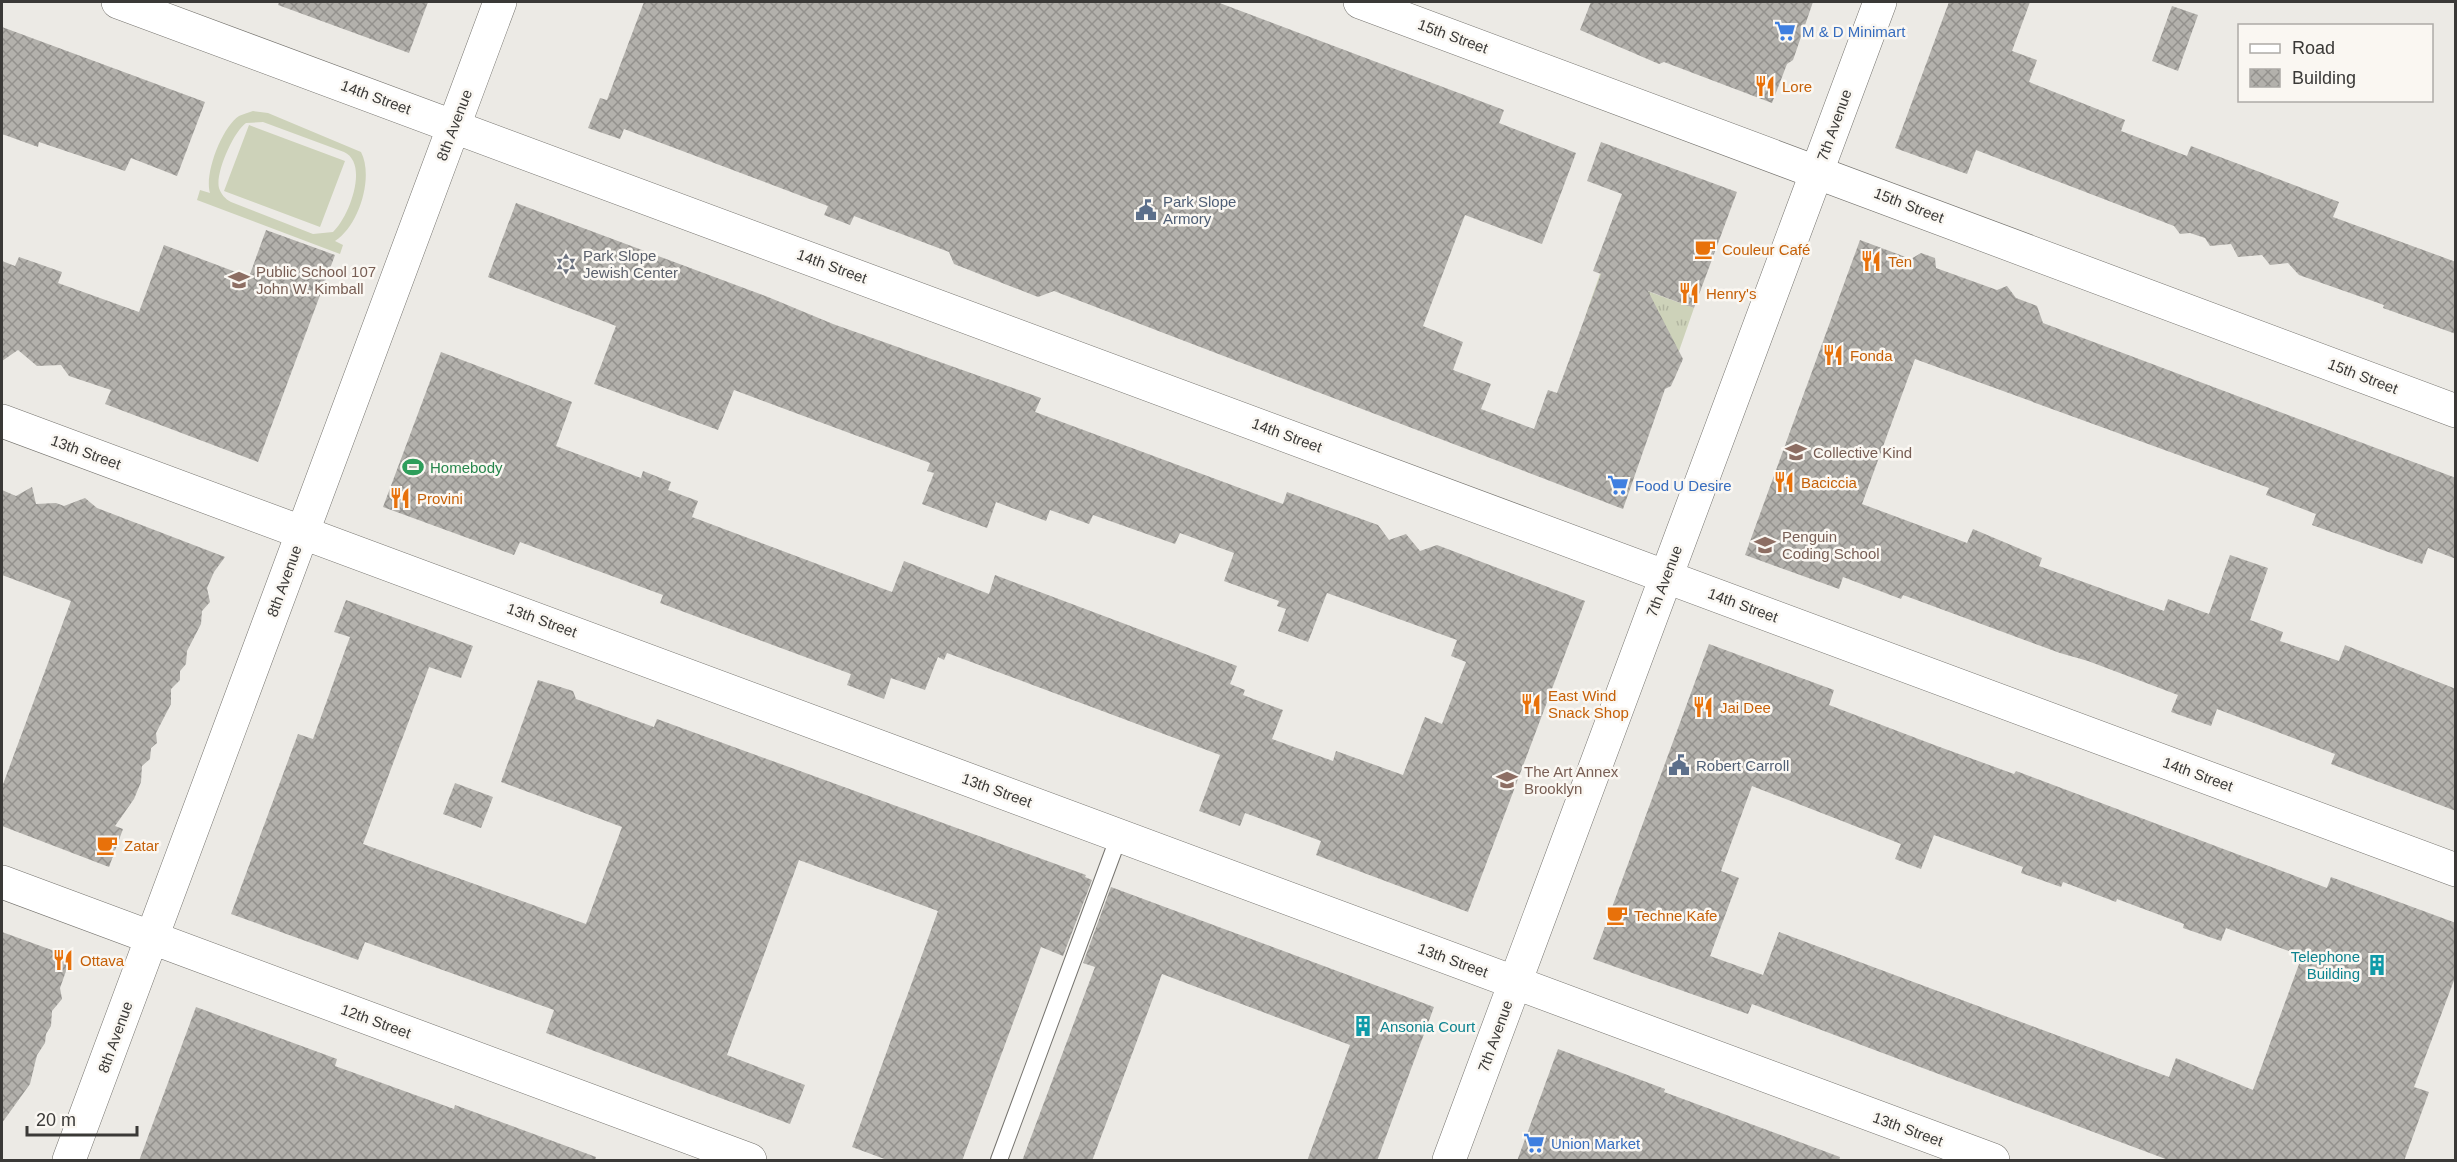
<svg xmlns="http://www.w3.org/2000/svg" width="2457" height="1162" font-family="Helvetica,sans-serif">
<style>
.grass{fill:url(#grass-tufts)}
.pitch{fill:#cdd2b9;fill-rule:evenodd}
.building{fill:url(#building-cross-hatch);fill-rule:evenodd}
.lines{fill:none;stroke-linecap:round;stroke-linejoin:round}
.service-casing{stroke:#75736e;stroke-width:18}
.minor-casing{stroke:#75736e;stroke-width:34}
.tertiary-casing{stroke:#75736e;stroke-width:34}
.service{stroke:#fff;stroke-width:16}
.minor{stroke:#fff;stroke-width:33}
.tertiary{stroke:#fff;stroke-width:33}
.labels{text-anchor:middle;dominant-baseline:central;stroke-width:5;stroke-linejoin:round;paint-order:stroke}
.shop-label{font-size:15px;fill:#366cbe;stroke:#faf7f2;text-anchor:start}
.street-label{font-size:15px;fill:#3a3937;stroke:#faf7f2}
.food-label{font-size:15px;fill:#c56008;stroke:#faf7f2;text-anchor:start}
.service-label{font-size:15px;fill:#4e5e75;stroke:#faf7f2;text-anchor:start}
.worship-label{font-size:15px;fill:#5b616d;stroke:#faf7f2;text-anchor:start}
.education-label{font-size:15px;fill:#785e54;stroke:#faf7f2;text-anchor:start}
.leisure-label{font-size:15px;fill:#27864d;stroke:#faf7f2;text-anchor:start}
.culture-label{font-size:15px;fill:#0d838f;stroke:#faf7f2;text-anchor:end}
</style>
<defs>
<pattern id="grass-tufts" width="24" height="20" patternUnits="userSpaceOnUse" patternTransform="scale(1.5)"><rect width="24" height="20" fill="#cdd2b9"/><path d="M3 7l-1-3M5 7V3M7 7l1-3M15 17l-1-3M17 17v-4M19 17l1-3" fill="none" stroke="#b1b5a0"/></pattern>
<pattern id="building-cross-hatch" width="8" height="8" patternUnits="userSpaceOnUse" patternTransform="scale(1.5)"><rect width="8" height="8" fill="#b3b1ac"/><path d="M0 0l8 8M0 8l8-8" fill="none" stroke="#93918d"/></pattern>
</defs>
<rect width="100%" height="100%" fill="#eceae5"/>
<path class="grass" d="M1600 274 1694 308 1679 351 1585 317Z"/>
<path class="pitch" d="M253 111 268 113 361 152C374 177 359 226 335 241L343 245 340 254 197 200 200 190 210 193C204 174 222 127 239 116 243 114 248 113 253 111ZM263 122 344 152C370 164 348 219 333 232L313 234 231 202C225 199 221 194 219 188 215 173 234 131 246 123Z
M249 125 345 161 320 227 224 191Z"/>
<path class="building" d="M279 2H428L409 53 278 5Z
M644 2H1217L1504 110 1499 123 1576 153 1542 244 1465 215 1423 326 1463 342 1453 370 1491 384 1481 409 1534 429 1548 390 1557 393 1601 274 1593 271 1622 194 1587 181 1601 142 1737 192 1694 308 1648 291 1683 359 1671 386 1665 389 1623 509 1054 291 1038 297 954 264 949 252 854 216 850 225 824 215 828 206 624 129 620 139 588 128 600 98 607 100Z
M1591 2H1813L1793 60 1787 64 1772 103 1664 62 1659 64 1580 30Z
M1949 2H2030L2012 51 2037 60 2029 82 2125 120 2121 131 2150 142 2187 156 2191 146 2339 202 2333 217 2456 262V334L2383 308 2384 305 2299 275 2288 263 2270 265 2262 255 2238 257 2231 244 2210 246 2205 238 2190 233 2180 234 2174 226 1976 150 1967 174 1895 148Z
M2172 6 2198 15 2178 71 2152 61Z
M2 27 205 102 177 176 131 158 125 171 39 142 38 147 2 134Z
M516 203 768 297 833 324 1041 398 1035 412 1229 484 1283 504 1287 492 1378 525 1389 540 1406 534 1420 551 1437 545 1585 601 1468 912 1316 855 1321 841 1245 813 1240 826 1199 811 1220 755 974 663 947 653 944 660 938 657 925 690 891 678 884 699 847 685 851 674 660 603 663 595 520 542 514 555 383 507 441 352 572 402 556 446 641 478 643 471 671 482 668 490 698 501 692 517 892 592 904 561 989 594 995 575 1237 666 1230 684 1245 690 1243 695 1283 710 1272 739 1333 761 1336 751 1403 775 1425 717 1442 724 1466 662 1451 656 1457 640 1327 593 1308 642 1278 631 1286 609 1277 606 1279 601 1224 581 1234 553 1180 533 1175 544 1093 515 1089 524 1050 510 1046 521 996 502 987 528 922 504 934 473 927 471 930 463 766 402 734 390 718 430 594 384 616 326 488 277Z
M266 230 335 255 258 462 105 404 111 390 69 376 61 365 37 366 18 350 2 361V261L15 266 19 257 62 272 58 283 139 312 164 245 249 277Z
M1860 240 1911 259 1921 253 1935 258 1936 268 1997 290 2007 286 2016 298 2037 306 2043 323 2456 478V559L2428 548 2422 564 2312 525 2316 514 2266 495 2269 488 1915 359 1862 504 1967 543 1973 529 2042 558 2039 566 2164 611 2168 599 2209 614 2230 555 2268 568 2250 620 2283 632 2280 641 2339 661 2345 645 2456 689V811L2331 764 2335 754 2217 709 2211 726 2171 712 2178 695 2088 661 2060 653 1903 595 1901 599 1843 577 1839 589 1745 555Z
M32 487 36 504 56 503 64 506 85 498 97 508 225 557 214 572 207 588 210 602 202 611 201 624 187 651 186 664 180 671V680L171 689V704L156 733 157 743 151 748 150 759 142 766 141 782 134 799 115 826 123 829 109 867 2 826V787L71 601 2 575V490L16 496Z
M346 600 473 646 461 678 429 667 363 844 586 924 622 827 501 782 538 680 573 691 576 699 654 727 657 719 1086 875 1085 877 1092 880 1063 956 1041 947 962 1161H890L852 1147 938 911 799 860 727 1055 805 1085 790 1124 546 1033 554 1010 365 942 358 960 231 914 298 734 313 739 350 637 334 632Z
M1709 644 1834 690 1829 705 1937 746 2014 774 2016 771 2327 888 2331 877 2456 923V975L2414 1087 2429 1092 2404 1161H2171L1752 1004 1748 1014 1593 959ZM1752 786 1901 844 1895 859 1921 869 1934 835 2023 867 2021 873 2061 887 2063 882 2116 902 2117 899 2184 924 2183 928 2221 941 2226 928 2302 956 2253 1090 2176 1058 2169 1077 1779 932 1763 975 1710 956 1739 878 1721 871Z
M455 783 493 797 481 828 443 814Z
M1111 887 1434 1007 1377 1161H1307L1350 1045 1162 974 1092 1161H1022L1095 967 1083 963Z
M2 932 71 957 60 988 62 999 52 1011 51 1026 46 1034 45 1043 37 1055 30 1084 2 1123Z
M196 1007 337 1059 335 1066 454 1109 455 1105 596 1157 595 1161H139Z
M1558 1049 1665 1089 1664 1092 1840 1157 1839 1161H1517Z"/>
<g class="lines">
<defs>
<path id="service" d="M999 1160 1119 836"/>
<path id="minor" d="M118 2 2456 870
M1360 2 2456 411
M2 421 1993 1160
M2 882 750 1160
M69 1160 500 2"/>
<path id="tertiary" d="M1449 1160 1880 2"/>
</defs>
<use href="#service" class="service-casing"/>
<use href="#minor" class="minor-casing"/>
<use href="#tertiary" class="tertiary-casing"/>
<use href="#service" class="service"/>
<use href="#minor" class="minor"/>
<use href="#tertiary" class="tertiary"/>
</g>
<defs>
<symbol id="supermarket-bare" viewBox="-9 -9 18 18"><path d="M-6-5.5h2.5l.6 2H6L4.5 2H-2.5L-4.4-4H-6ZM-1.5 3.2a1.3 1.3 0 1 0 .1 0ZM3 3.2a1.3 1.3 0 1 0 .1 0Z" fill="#3f7fe0" stroke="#faf7f2" stroke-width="2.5" paint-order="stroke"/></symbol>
<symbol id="restaurant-bare" viewBox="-9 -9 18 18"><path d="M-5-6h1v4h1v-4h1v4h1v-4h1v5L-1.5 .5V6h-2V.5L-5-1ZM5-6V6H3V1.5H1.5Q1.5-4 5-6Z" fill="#e8710a" stroke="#faf7f2" stroke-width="2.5" paint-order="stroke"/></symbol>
<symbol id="civic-bare" viewBox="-9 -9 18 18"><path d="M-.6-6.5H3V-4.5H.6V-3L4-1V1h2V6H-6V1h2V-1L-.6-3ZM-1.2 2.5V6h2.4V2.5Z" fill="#5c6f8a" stroke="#faf7f2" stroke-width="2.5" paint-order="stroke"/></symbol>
<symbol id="cafe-bare" viewBox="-9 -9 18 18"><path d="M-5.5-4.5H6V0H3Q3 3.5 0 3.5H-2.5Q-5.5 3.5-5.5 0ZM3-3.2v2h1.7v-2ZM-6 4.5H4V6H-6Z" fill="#e8710a" stroke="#faf7f2" stroke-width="2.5" paint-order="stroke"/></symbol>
<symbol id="synagogue-bare" viewBox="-9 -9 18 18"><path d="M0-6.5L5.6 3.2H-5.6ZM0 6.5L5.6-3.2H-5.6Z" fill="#6b7280" stroke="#faf7f2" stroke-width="2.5" paint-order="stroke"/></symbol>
<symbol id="school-bare" viewBox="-9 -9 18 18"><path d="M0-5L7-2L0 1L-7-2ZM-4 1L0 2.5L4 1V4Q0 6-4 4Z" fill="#8d6e63" stroke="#faf7f2" stroke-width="2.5" paint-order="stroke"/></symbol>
<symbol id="stadium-bare" viewBox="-9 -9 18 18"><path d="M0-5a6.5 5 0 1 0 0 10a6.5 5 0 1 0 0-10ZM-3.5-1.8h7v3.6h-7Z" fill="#2e9e5b" stroke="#faf7f2" stroke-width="2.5" paint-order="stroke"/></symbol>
<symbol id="building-bare" viewBox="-9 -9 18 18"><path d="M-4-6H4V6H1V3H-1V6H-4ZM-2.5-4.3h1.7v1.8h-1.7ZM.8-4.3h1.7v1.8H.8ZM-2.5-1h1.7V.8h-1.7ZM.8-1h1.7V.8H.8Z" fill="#0f9aa8" stroke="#faf7f2" stroke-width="2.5" paint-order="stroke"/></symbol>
</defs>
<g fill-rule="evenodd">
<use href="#supermarket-bare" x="1770" y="16" width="30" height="30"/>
<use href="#restaurant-bare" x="1750" y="71" width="30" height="30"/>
<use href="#civic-bare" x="1131" y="195" width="30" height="30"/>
<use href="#cafe-bare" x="1690" y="234" width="30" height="30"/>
<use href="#restaurant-bare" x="1856" y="246" width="30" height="30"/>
<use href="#synagogue-bare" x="551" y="249" width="30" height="30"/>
<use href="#school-bare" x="224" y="265" width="30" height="30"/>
<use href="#restaurant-bare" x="1674" y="278" width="30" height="30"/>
<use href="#restaurant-bare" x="1818" y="340" width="30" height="30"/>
<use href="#school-bare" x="1781" y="437" width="30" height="30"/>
<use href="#stadium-bare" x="398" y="452" width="30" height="30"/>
<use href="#restaurant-bare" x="1769" y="467" width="30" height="30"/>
<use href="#supermarket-bare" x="1603" y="470" width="30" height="30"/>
<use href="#restaurant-bare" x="385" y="483" width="30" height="30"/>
<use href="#school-bare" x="1750" y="530" width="30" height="30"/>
<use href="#restaurant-bare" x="1516" y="689" width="30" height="30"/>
<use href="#restaurant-bare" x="1688" y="692" width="30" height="30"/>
<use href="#civic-bare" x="1664" y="750" width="30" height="30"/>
<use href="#school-bare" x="1492" y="765" width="30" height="30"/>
<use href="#cafe-bare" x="92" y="830" width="30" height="30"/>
<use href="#cafe-bare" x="1602" y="900" width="30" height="30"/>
<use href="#restaurant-bare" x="48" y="945" width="30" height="30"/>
<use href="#building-bare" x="2362" y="950" width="30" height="30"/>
<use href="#building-bare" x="1348" y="1011" width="30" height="30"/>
<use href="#supermarket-bare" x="1519" y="1128" width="30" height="30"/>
</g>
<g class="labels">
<g class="shop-label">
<text x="1802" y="31">M &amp; D Minimart</text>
<text x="1635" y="485">Food U Desire</text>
<text x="1551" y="1143">Union Market</text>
</g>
<g class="street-label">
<text transform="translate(1453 36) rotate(20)">15th Street</text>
<text transform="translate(376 97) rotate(20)">14th Street</text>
<text transform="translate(454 125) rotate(-69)">8th Avenue</text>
<text transform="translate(1834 125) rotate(-70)">7th Avenue</text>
<text transform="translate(1909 205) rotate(21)">15th Street</text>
<text transform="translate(832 266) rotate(20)">14th Street</text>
<text transform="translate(2363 376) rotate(21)">15th Street</text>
<text transform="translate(1287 435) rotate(20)">14th Street</text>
<text transform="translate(86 452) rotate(20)">13th Street</text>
<text transform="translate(284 581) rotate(-70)">8th Avenue</text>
<text transform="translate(1664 581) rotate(-69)">7th Avenue</text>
<text transform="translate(1743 605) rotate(20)">14th Street</text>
<text transform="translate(542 620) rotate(20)">13th Street</text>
<text transform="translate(2198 774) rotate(20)">14th Street</text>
<text transform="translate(997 790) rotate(20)">13th Street</text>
<text transform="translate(1453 960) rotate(20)">13th Street</text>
<text transform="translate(376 1021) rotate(20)">12th Street</text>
<text transform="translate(1495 1036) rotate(-70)">7th Avenue</text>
<text transform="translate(115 1037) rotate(-70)">8th Avenue</text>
<text transform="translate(1908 1129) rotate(20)">13th Street</text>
</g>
<g class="food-label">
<text x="1782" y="86">Lore</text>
<text x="1722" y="249">Couleur Café</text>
<text x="1888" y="261">Ten</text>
<text x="1706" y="293">Henry's</text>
<text x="1850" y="355">Fonda</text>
<text x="1801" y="482">Baciccia</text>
<text x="417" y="498">Provini</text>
<text x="1548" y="695">East Wind<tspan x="1548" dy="17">Snack Shop</tspan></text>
<text x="1720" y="707">Jai Dee</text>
<text x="124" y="845">Zatar</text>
<text x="1634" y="915">Techne Kafe</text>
<text x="80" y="960">Ottava</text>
</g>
<g class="service-label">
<text x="1163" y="201">Park Slope<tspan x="1163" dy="17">Armory</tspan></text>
<text x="1696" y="765">Robert Carroll</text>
</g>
<g class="worship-label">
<text x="583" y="255">Park Slope<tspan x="583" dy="17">Jewish Center</tspan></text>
</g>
<g class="education-label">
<text x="256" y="271">Public School 107<tspan x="256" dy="17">John W. Kimball</tspan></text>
<text x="1813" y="452">Collective Kind</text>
<text x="1782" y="536">Penguin<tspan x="1782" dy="17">Coding School</tspan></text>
<text x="1524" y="771">The Art Annex<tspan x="1524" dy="17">Brooklyn</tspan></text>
</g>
<g class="leisure-label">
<text x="430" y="467">Homebody</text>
</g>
<g class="culture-label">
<text x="2360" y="956">Telephone<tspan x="2360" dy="17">Building</tspan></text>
<text x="1380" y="1026" text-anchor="start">Ansonia Court</text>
</g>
</g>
<rect width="2457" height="1162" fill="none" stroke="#3a3937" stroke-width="6"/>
<rect x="2238" y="24" width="195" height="78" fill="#faf7f2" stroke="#adaba7" stroke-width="1.5"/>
<rect x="2250" y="44" width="30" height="9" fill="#ffffff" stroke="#adaba7" stroke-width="1.5"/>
<text x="2292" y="54" font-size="18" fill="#3a3937">Road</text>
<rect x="2250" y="69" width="30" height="18" fill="url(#building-cross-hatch)" stroke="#adaba7" stroke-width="1.5"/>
<text x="2292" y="84" font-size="18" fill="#3a3937">Building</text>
<path d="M27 1126v9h110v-9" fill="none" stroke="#3a3937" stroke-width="3"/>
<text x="36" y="1126" font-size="18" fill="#3a3937" stroke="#faf7f2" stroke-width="4.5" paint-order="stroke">20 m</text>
</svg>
